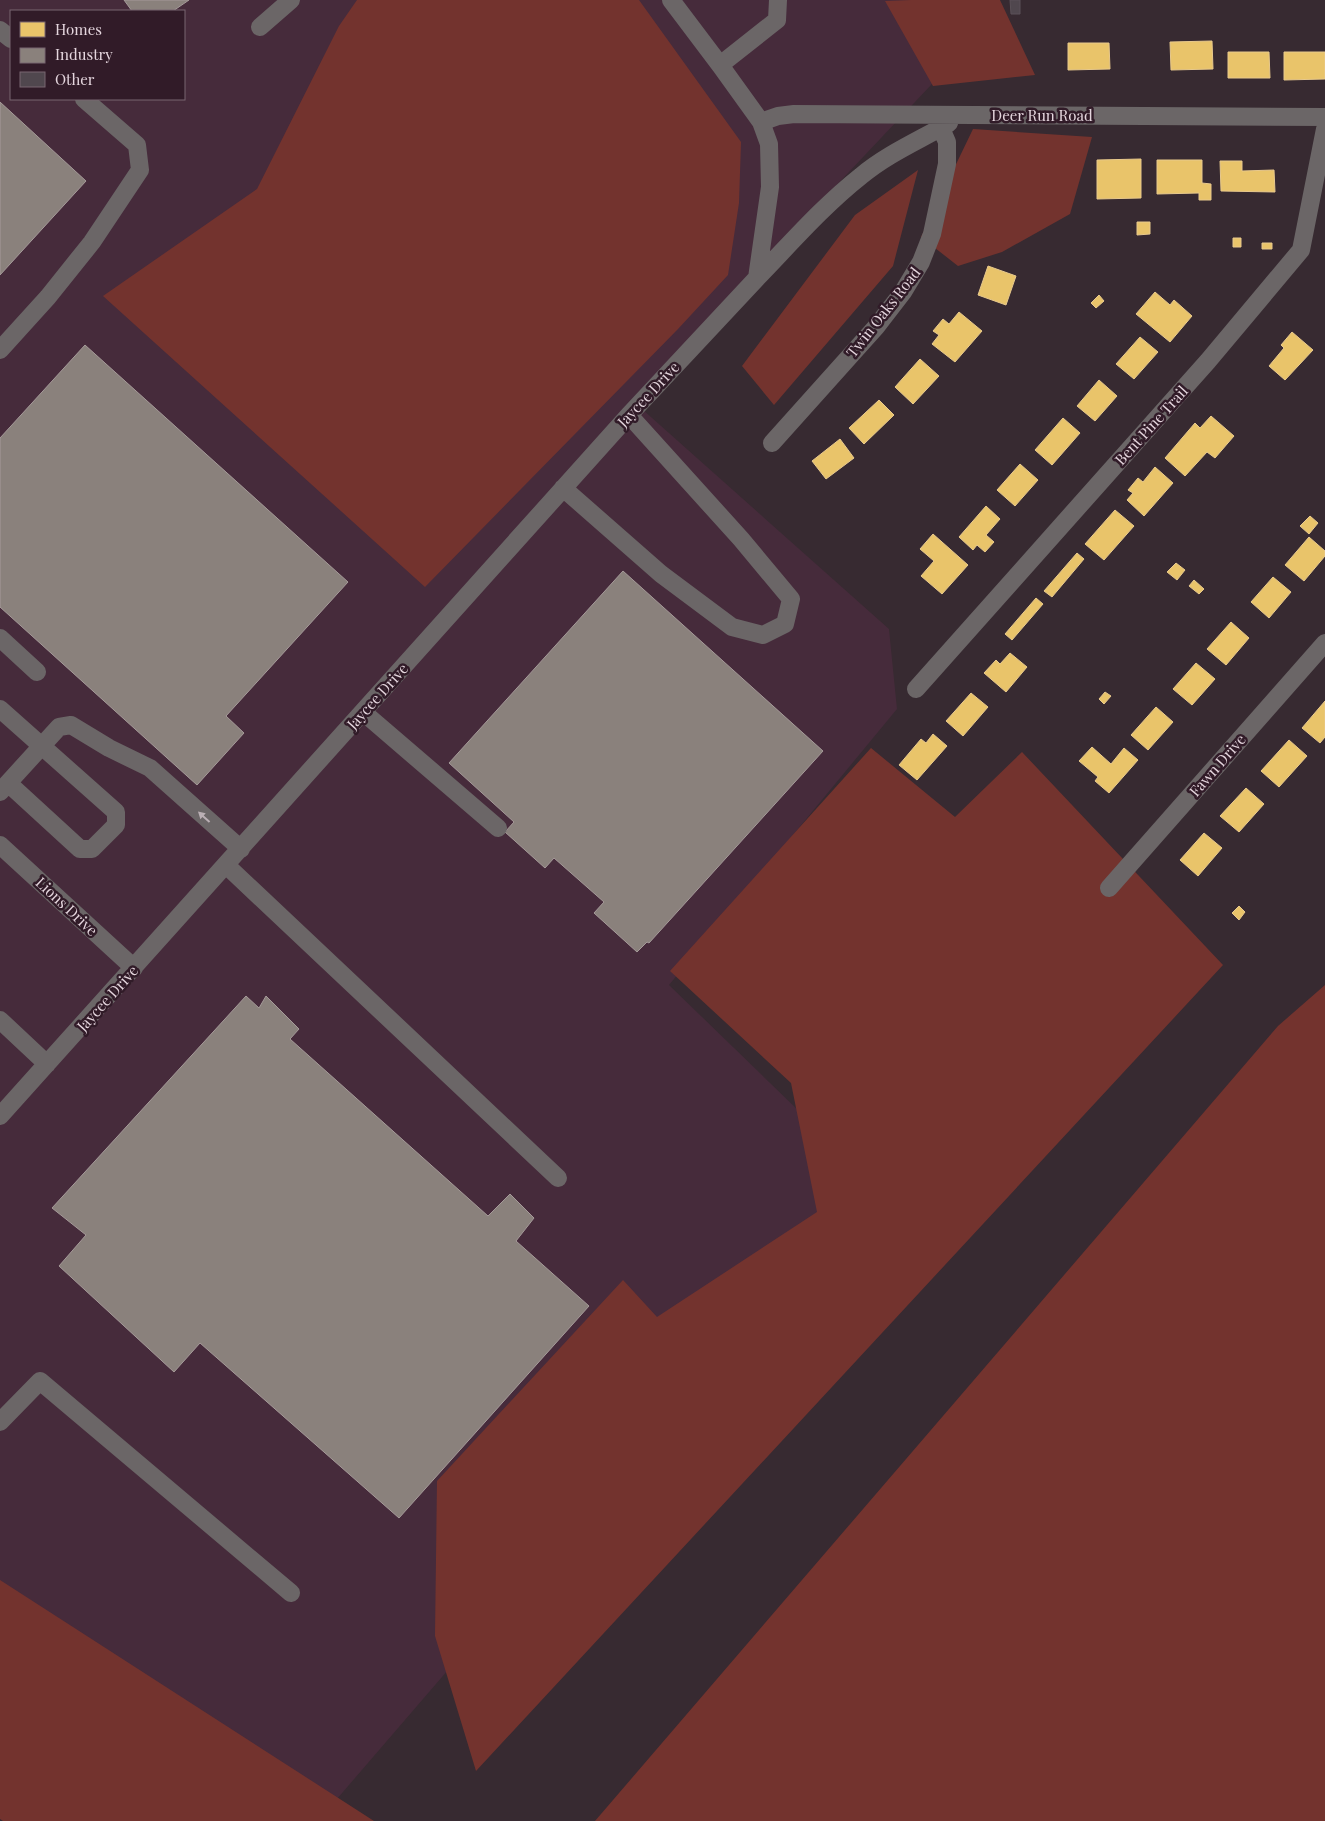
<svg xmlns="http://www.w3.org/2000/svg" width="1325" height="1821" font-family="'Playfair Display',serif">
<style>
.built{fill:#462b3b;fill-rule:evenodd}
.green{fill:#73332e}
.homes{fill:#e9c46a;stroke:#e8c98d}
.industry{fill:#8a817c;stroke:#a59a99}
.building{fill:#50474e;stroke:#5b5158}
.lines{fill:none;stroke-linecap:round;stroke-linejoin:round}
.minor{stroke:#6b6667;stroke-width:18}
.oneway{fill:#baafb4}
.labels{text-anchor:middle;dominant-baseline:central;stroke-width:5;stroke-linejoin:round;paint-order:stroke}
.street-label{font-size:15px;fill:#e5d6de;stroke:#311b28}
</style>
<rect width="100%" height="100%" fill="#372a31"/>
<path class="built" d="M0 0H989L981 32 633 401 889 629 897 709 669 985 800 1112 874 1175 318 1821 0 1614ZM11 11H184V99H11Z"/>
<path class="green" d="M357 0H639L741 142 739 203 728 275 678 329 425 587 103 296 257 189 339 26Z
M911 0H1000L1035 75 933 86 885 1Z
M973 129 1092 137 1070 214 1002 252 958 266 921 237Z
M918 170 893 266 774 405 742 366 855 215Z
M871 748 955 817 1022 752 1223 965 476 1771 435 1636 437 1481 623 1280 657 1317 817 1212 791 1083 670 971Z
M1325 985V1821H595L1278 1026Z
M0 1580 374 1821H3L0 1819Z"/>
<path class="homes" d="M1212 41 1213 69 1171 70 1170 42Z
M1068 43H1109L1110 69 1068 70Z
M1228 52H1269L1270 78H1228Z
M1284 52H1325V79L1284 80Z
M1141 159V198L1097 199V160Z
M1157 160H1202V183L1211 184V200H1199V193L1157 194Z
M1220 161H1242V171L1274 170 1275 192 1221 191Z
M1137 222H1150V234L1137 235Z
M1233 238H1241V247H1233Z
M1262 243H1272V249H1262Z
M988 266 1016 276 1006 305 978 295Z
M1155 292 1170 305 1174 300 1192 316 1170 342 1136 314Z
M1099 295 1104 301 1096 308 1091 303Z
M959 312 982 331 955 362 932 344 939 335 933 331 943 319 949 324Z
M1292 332 1313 350 1285 380 1269 366 1284 348 1281 345Z
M1140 337 1158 352 1134 379 1116 364Z
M920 359 939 376 913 404 895 387Z
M1099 380 1117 396 1095 421 1077 406Z
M879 400 894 415 864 444 849 428Z
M1211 416 1234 436 1215 458 1207 452 1185 476 1165 458 1195 423 1200 428Z
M1063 418 1080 433 1052 465 1035 450Z
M840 439 854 458 826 479 812 461Z
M1020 464 1038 480 1015 506 997 490Z
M1155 467 1173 483 1144 516 1127 500 1133 493 1128 490 1138 478 1143 482Z
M986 506 1000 519 986 535 994 542 985 552 977 545 973 550 959 537Z
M1115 510 1134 526 1104 560 1085 544Z
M1310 516 1318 523 1309 534 1300 526Z
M933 534 968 565 942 594 921 576 934 561 920 549Z
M1309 537 1325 551V556L1304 581 1285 565Z
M1077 553 1084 559 1052 597 1044 591Z
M1176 563 1185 570 1177 580 1167 572Z
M1273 577 1291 592 1269 618 1251 602Z
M1194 580 1204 589 1199 594 1189 586Z
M1036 598 1043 604 1012 640 1005 634Z
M1231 622 1249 638 1226 665 1207 649Z
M1010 653 1027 667 1006 692 984 673 996 660 1000 664Z
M1196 663 1215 679 1192 705 1173 689Z
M1105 692 1111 696 1104 704 1099 699Z
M971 693 988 707 963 736 946 721Z
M1325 701V737L1320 743 1302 728Z
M1156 707 1173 722 1148 750 1131 735Z
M933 734 947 746 917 780 899 765 921 739 926 743Z
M1289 740 1307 756 1279 787 1261 771Z
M1092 747 1111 764 1124 748 1138 760 1109 793 1095 781 1098 777 1079 761Z
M1246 788 1264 804 1239 832 1220 816Z
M1204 833 1222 848 1198 876 1180 860Z
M1239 906 1245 912 1239 920 1232 913Z"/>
<path class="industry" d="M124 0H189L173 11H132Z
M0 102 86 181 0 275Z
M85 345 348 582 226 716 244 733 197 785 0 607V438Z
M623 571 823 751 649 943 647 942 637 952 594 913 604 902 554 858 545 868 505 832 514 822 449 763Z
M246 996 259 1008 266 996 299 1029 290 1039 488 1216 510 1194 534 1218 516 1241 589 1306 399 1518 200 1343 174 1372 59 1266 86 1235 52 1208Z"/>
<path class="building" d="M1010 0H1020V14H1011Z"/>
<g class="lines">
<path class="minor" d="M260 27 291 0
M0 30 11 39
M720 65 777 20 778 0
M761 122 778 116 794 114 1325 117
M757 278C791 243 823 206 861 176 887 154 920 140 949 123
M0 350 48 297 92 242 140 170 137 145 84 99
M772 443 876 327 903 292 921 262 932 234 947 164V142L941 128
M563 488 661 574 732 627 763 635 785 624 791 599 741 539 629 415
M0 638 37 672
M916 689 1208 361 1301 250 1325 129
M0 709 116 812V825L92 849H80L8 783 0 792
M363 712 498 828
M8 783 59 727 71 725 109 748 150 768 241 849
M0 845 134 968
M226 865 558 1178
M1109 888 1325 643
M0 1020 47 1064
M0 1116 629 415 757 278 770 187 769 144 761 122 720 65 671 0
M0 1422 40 1381 291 1593"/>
</g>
<defs><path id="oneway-solid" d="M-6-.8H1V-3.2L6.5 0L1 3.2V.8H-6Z" transform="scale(1.25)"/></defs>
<use class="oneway" href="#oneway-solid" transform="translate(204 817) rotate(-138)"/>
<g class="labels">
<g class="street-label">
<text x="1042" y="115">Deer Run Road</text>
<text transform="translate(883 312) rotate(-52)">Twin Oaks Road</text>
<text transform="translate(648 394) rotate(-47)">Jaycee Drive</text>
<text transform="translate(1151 425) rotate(-48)">Bent Pine Trail</text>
<text transform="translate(377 696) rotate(-48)">Jaycee Drive</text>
<text transform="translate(1217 765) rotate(-49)">Fawn Drive</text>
<text transform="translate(67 906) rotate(43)">Lions Drive</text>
<text transform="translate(107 998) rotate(-48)">Jaycee Drive</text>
</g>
</g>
<rect x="10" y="10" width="175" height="90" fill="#311b28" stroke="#796671"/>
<rect x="20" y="22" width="25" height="15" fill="#e9c46a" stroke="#796671"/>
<text x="55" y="35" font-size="15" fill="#e5d6de">Homes</text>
<rect x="20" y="48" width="25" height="15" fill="#8a817c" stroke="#796671"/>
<text x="55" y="60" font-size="15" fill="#e5d6de">Industry</text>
<rect x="20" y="72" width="25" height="15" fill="#50474e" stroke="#796671"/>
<text x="55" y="85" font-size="15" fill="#e5d6de">Other</text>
</svg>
